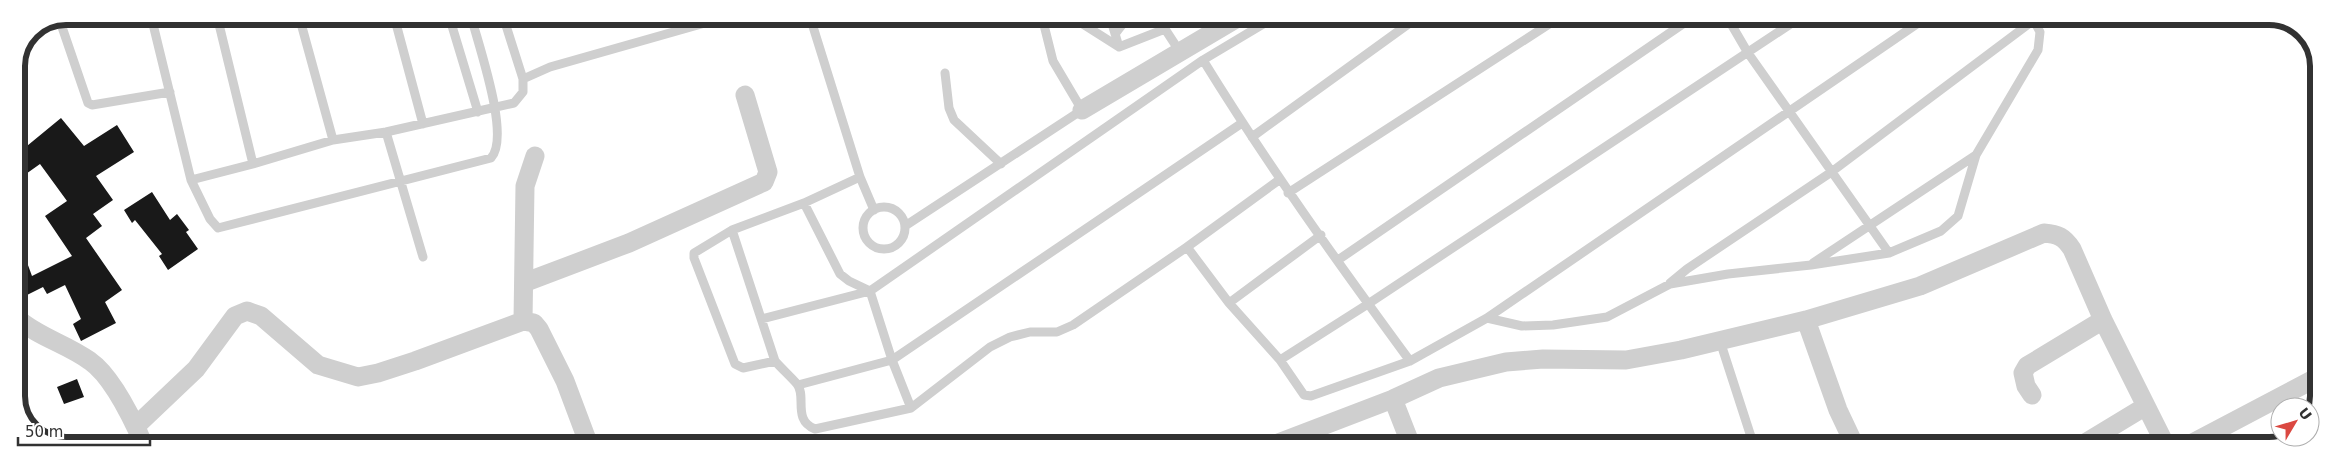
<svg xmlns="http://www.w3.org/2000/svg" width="2335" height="462" font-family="'DejaVu Sans',sans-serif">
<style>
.building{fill:#191919}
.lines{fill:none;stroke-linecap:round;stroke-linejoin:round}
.lane{stroke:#cfcfcf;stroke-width:9}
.street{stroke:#cfcfcf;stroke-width:19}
.rim{fill:none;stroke:#323232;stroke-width:6}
</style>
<rect width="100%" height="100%" fill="#fff"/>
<path class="building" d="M61 118 84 146 117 125 134 152 96 176 113 200 93 214 102 226 86 238 122 290 105 302 116 323 81 341 73 324 81 319 65 285 47 294 43 287 17 300 16 239 18 238 32 276 72 256 45 216 67 201 40 164 16 181V155Z
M152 192 170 220 177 214 189 230 186 232 198 249 168 270 159 256 162 254 135 220 132 223 124 210Z
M77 379 84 397 64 404 57 387Z"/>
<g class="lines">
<path class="lane" d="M151 16 191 180 253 164 333 140 386 132 514 103 523 92V79L550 67 726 17
M217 16 253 164
M299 16 333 140
M394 16 423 124
M449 16 478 112
M503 16 523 79
M65 17 62 27 88 103 92 105 170 92
M810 17 860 177 874 210
M1065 17 1078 21 1119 47 1165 29
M1110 17 1119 47
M1161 17 1165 29 1180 52
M1727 17 1748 53 1889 253
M1115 34 1128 17
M1203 60 1275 17
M945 73 949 108 954 120 1001 164
M386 132 423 257
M1252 137 1418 17
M860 177 804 203 732 230 694 253V258L735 364 743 368 775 361C782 369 791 377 797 384 807 396 792 420 815 429L911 408 990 347 1010 337 1030 332H1057L1073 325 1187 247 1229 303 1280 360 1304 395 1311 396 1410 361 1487 318 1522 326 1553 325 1607 317 1670 284 1728 274 1811 265 1889 253 1941 231 1958 216 1976 155 2038 50 2040 32 2032 17
M191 180 210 219 218 228 491 158C511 137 478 44 471 16
M1288 193 1560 17
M804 203 840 274 849 281 870 291 892 360 911 408
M863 228a21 21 0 1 1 42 0a21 21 0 1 1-42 0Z
M905 226 1082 110 1053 61 1042 17
M732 230 775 361
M1187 247 1279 180
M1338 260 1693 17
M1813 263 1976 155
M1670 283 1687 269 1830 173 2034 20
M1229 303 1321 235
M1487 318 1927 17
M762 319 870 291 1203 60C1267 164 1338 263 1410 361
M1720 341 1754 446
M1280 360 1368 304 1801 17
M798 385 892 360 1242 123"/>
<path class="street" d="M1082 110 1239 17
M526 282 629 243 764 182 768 172 745 95
M17 318C38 337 67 344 90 361 113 377 133 420 144 445
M1806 320 1838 410 1855 446
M523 321 525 186 535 156
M2032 395 2026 386 2023 373 2027 366 2103 320
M1393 399 1411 445
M136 426 196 369 235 316 247 311 261 316 318 365 358 377 378 373 415 361 523 321 534 323 539 329 565 381 589 445
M1273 445 1393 399 1439 378 1506 362 1543 359 1626 360 1681 350 1806 320 1920 286 2044 233C2058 234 2064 237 2072 249L2103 320 2166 446
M2080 446 2146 406
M2187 446 2318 377"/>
</g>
<path d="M0 0H2335V462H0ZM66 25H2269A41 41 0 0 1 2310 66V396A41 41 0 0 1 2269 437H66A41 41 0 0 1 25 396V66A41 41 0 0 1 66 25Z" fill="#fff" fill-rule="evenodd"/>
<path class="rim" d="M66 25H2269A41 41 0 0 1 2310 66V396A41 41 0 0 1 2269 437H66A41 41 0 0 1 25 396V66A41 41 0 0 1 66 25Z"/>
<g transform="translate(2295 422) rotate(52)"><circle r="24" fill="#ffffff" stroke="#adadad"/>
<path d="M0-4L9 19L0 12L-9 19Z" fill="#db4841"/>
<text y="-8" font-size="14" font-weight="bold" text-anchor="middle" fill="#323232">U</text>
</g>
<path d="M18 437v8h132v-8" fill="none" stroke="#323232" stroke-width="2.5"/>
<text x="25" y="437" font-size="15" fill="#323232" stroke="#ffffff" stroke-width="4" paint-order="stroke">50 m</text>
</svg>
